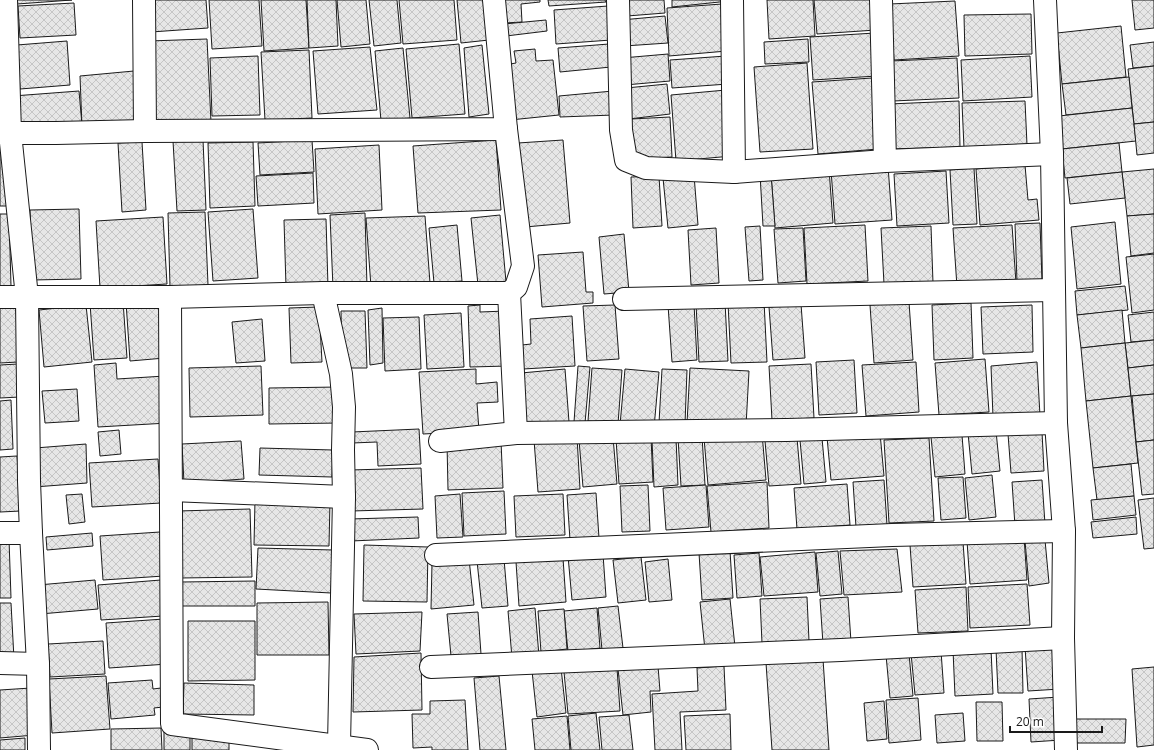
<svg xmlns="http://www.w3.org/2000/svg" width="1154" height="750" viewBox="0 0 1154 750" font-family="'Open Sans',sans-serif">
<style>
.building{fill:url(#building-cross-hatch);stroke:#1a1a1a}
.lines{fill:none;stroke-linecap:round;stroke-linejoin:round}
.minor-casing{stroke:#1a1a1a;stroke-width:24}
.minor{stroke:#fff;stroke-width:22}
</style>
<defs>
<pattern id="building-cross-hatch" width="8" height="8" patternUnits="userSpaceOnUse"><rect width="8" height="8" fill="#e6e6e6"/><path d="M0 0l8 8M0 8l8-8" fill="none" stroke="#c5c5c5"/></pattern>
</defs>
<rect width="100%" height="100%" fill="#fff"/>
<g class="building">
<polygon points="17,0 72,0 17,4"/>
<polygon points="148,0 206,0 208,28 151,32"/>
<polygon points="209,0 259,0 262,46 212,49"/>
<polygon points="261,0 306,0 309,48 264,51"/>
<polygon points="307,0 336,0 338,46 309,48"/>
<polygon points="337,0 366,0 370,44 341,47"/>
<polygon points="369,0 397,0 401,43 374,46"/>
<polygon points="399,0 454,0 457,40 403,44"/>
<polygon points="457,0 485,0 489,40 461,43"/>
<polygon points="503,0 540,0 540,2 521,4 522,22 505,23"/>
<polygon points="548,0 605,0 606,2 549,6"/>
<polygon points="626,0 664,0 665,13 627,16"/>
<polygon points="672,0 729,0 729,1 672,7"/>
<polygon points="767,0 813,0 815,36 769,39"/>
<polygon points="814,0 874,0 876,30 817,34"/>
<polygon points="1132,0 1154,0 1154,28 1135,30"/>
<polygon points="955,1 959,56 894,60 890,4"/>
<polygon points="74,3 76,35 20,38 18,6"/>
<polygon points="722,4 727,51 669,56 667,8"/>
<polygon points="608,6 611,40 556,44 554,10"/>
<polygon points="1031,14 1032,54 965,56 964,15"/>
<polygon points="665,16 668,43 624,46 621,20"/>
<polygon points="546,20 547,31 506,36 504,24"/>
<polygon points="1121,26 1126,77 1062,84 1057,33"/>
<polygon points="875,33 877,76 813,80 810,37"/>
<polygon points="207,39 211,122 152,125 149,41"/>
<polygon points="808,39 809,62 765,64 764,42"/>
<polygon points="67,41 70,85 20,89 17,45"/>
<polygon points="1154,42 1154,66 1133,68 1130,45"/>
<polygon points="459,44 465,114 412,118 406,49"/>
<polygon points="609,44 611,67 560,72 558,48"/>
<polygon points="482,45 489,114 469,117 464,48"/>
<polygon points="370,47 377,110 318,114 313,51"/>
<polygon points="403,48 410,118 381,121 375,51"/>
<polygon points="535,49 536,61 553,60 559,115 510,120 504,65 516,63 514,51"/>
<polygon points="309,50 312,118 265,120 261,52"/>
<polygon points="668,54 670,81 625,85 622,58"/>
<polygon points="258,56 260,115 212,116 210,58"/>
<polygon points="726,56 728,84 672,88 670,60"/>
<polygon points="1030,56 1032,97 963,101 961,60"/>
<polygon points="957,58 959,98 893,101 891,61"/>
<polygon points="807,63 813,149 760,152 754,67"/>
<polygon points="1154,66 1154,122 1134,124 1128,69"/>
<polygon points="134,71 134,123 82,127 80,76"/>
<polygon points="1129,77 1132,108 1066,115 1062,84"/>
<polygon points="872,78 878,149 818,154 812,82"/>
<polygon points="667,84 670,114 629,119 626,88"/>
<polygon points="726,90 732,156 676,161 671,95"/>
<polygon points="79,91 82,125 16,130 13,96"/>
<polygon points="613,91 614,115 560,117 559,96"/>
<polygon points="959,101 960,147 891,149 889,104"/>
<polygon points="1025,101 1027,145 964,148 962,103"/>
<polygon points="1132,108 1136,141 1062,149 1059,116"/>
<polygon points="670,117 672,157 633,159 631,119"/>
<polygon points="1154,122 1154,153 1137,155 1134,124"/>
<polygon points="203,140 206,210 177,211 173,141"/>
<polygon points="312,140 314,172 260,175 258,143"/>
<polygon points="496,140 501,210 418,213 413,146"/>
<polygon points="563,140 570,223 525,227 518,143"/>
<polygon points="142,142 146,210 122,212 118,143"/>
<polygon points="253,142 255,206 210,208 208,143"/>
<polygon points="1119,143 1122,172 1065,178 1062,149"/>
<polygon points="0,144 8,144 10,206 0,206"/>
<polygon points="379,145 382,210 318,214 315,149"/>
<polygon points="1025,165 1028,200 1037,199 1039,220 980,225 976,169"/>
<polygon points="888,166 892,220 835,224 831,170"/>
<polygon points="974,168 977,224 953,225 950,170"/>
<polygon points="829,169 833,223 775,228 771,174"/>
<polygon points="1154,169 1154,214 1127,216 1122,172"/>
<polygon points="946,171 949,223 897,226 894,174"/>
<polygon points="1122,172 1125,198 1070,204 1067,178"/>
<polygon points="313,173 314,203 258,206 256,176"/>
<polygon points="760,174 771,174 775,226 763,226"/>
<polygon points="694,175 698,225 668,228 663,178"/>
<polygon points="659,176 662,226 633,228 631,177"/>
<polygon points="79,209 81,279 32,280 30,210"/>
<polygon points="253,209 258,278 213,281 208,212"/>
<polygon points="205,212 208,285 170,287 168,213"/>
<polygon points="365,213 367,287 333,288 330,215"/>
<polygon points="0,214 9,214 11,286 0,286"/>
<polygon points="1154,214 1154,253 1131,256 1127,216"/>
<polygon points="500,215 506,282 478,285 471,218"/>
<polygon points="425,216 430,283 371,287 366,218"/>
<polygon points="163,217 167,284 100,288 96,221"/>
<polygon points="326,219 328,287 286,287 284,220"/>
<polygon points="1115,222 1121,284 1077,289 1071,227"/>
<polygon points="1040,223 1042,281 1017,282 1015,224"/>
<polygon points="457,225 462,281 434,283 429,228"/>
<polygon points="865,225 868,281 807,284 804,228"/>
<polygon points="1012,225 1016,283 957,287 953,228"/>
<polygon points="760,226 763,280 749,281 745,227"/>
<polygon points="931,226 933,283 884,284 881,228"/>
<polygon points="716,228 719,283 691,285 688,230"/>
<polygon points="803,228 806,281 778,283 774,229"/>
<polygon points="624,234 629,292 604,294 599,237"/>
<polygon points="583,252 586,292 593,292 593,303 542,307 538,255"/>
<polygon points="1154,254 1154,310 1132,313 1126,257"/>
<polygon points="1125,286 1128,310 1077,315 1075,291"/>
<polygon points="161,300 165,358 130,361 126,302"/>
<polygon points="123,301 127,358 94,360 90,303"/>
<polygon points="764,301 767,362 731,363 728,303"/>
<polygon points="725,302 728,361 699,362 696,304"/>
<polygon points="909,302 913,360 874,363 870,305"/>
<polygon points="971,303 973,358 934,360 932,305"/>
<polygon points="694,304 697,360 672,362 668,305"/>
<polygon points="801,304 805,358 773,360 769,307"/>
<polygon points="86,305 92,362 44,367 39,310"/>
<polygon points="480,305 480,312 506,311 508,366 470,367 468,306"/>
<polygon points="615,305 619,359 587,361 583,306"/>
<polygon points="1032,305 1033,352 983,354 981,307"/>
<polygon points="0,307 16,307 18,362 0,363"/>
<polygon points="319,307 322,362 291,363 289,308"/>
<polygon points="382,308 383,363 370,365 368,310"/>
<polygon points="1122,310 1125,343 1081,348 1077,315"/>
<polygon points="341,311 365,311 367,368 342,368"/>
<polygon points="1154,312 1154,340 1131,342 1128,315"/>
<polygon points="461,313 464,367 427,369 424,315"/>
<polygon points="572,316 575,366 523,369 522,345 531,344 530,319"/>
<polygon points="419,317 421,369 385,371 383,318"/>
<polygon points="262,319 265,361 236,363 232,322"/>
<polygon points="1154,340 1154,365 1128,368 1125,343"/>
<polygon points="1125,343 1131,396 1086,401 1081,348"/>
<polygon points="985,359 989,412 939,415 935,363"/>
<polygon points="854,360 857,413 819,415 816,362"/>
<polygon points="916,362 919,412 866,416 862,365"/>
<polygon points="1037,362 1040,416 993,417 991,366"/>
<polygon points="116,363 117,379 165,376 168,423 98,427 94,365"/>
<polygon points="18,364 20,397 0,398 0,365"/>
<polygon points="811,364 814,418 772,420 769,366"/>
<polygon points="1154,365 1154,394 1131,396 1128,368"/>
<polygon points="261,366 263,415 190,417 189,368"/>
<polygon points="578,366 590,367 585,423 574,422"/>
<polygon points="592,368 622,370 618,424 588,421"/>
<polygon points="690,368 749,371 746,426 687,423"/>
<polygon points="476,369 476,384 497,382 498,402 477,403 479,431 423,434 419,372"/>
<polygon points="565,369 569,422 524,425 521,373"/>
<polygon points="625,369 659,372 654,428 620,425"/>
<polygon points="662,369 687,370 685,424 659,423"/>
<polygon points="339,387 339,423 269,424 269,388"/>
<polygon points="77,389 79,421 45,423 42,391"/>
<polygon points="1154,394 1154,440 1136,442 1132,396"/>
<polygon points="1131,396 1138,463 1093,468 1086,401"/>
<polygon points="11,400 13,449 0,450 0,401"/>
<polygon points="419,429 421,464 378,466 377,442 352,443 352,432"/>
<polygon points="119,430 121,454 100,456 98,432"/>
<polygon points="996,431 1000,471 972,474 968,433"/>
<polygon points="1042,432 1044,471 1011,473 1008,434"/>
<polygon points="762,433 766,480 708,485 704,438"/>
<polygon points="880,433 884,476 831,480 827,437"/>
<polygon points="962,435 965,474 935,477 931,437"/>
<polygon points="702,436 705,485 681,486 678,438"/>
<polygon points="577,437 580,489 538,492 534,440"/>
<polygon points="613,437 617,484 583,487 579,440"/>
<polygon points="651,437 653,482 619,484 616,439"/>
<polygon points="676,438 678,485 654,487 652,440"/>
<polygon points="797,438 801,484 769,486 765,441"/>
<polygon points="822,438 826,482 804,484 800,440"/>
<polygon points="929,438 934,521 889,523 884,440"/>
<polygon points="1154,440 1154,494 1142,495 1136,442"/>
<polygon points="241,441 244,479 184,483 182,444"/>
<polygon points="501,441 503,488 448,490 447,443"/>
<polygon points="86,444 87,483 34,487 35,448"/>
<polygon points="260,448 333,450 332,477 259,475"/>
<polygon points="17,456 21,511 0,512 0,457"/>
<polygon points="158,459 161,503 92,507 89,463"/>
<polygon points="1131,464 1134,496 1097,500 1093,468"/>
<polygon points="421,468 423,509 351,511 350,470"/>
<polygon points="992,475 996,517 969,520 965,478"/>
<polygon points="963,477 966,518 941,520 938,478"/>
<polygon points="884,480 887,525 856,527 853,482"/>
<polygon points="1042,480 1045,524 1015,526 1012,482"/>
<polygon points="767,482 769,528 711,532 707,486"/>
<polygon points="847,484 850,525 797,529 794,488"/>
<polygon points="648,485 650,531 622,532 620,486"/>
<polygon points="706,485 709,527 666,530 663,488"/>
<polygon points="504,491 506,534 464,536 462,493"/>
<polygon points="596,493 599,538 570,540 567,495"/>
<polygon points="82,494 85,522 69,524 66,495"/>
<polygon points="460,494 463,537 437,538 435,496"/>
<polygon points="563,494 565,535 516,537 514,496"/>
<polygon points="1134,496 1136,515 1093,520 1091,500"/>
<polygon points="1154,498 1154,548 1144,549 1138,500"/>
<polygon points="255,500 330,502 329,546 254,545"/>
<polygon points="250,509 252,577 180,578 178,511"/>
<polygon points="418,517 419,538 351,541 350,519"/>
<polygon points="1136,517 1137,534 1093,538 1091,522"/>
<polygon points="160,532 164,576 103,580 100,536"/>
<polygon points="92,533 93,546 47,550 46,537"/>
<polygon points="1024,537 1027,580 970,584 967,541"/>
<polygon points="0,539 9,539 11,598 0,598"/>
<polygon points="1045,540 1049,583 1029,586 1025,541"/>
<polygon points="963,542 966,584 913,587 910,545"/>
<polygon points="364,545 428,547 427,602 363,601"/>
<polygon points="258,548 333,550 331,593 256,589"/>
<polygon points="897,549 902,592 844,595 840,551"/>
<polygon points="730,551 733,598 702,600 699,553"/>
<polygon points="838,551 842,594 820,596 816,553"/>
<polygon points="815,552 818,592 764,596 760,557"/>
<polygon points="759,553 762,596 737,598 734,555"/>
<polygon points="603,554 606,597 572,600 568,556"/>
<polygon points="641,557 646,600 618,603 613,560"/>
<polygon points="563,558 566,602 519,606 516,562"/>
<polygon points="469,559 474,605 431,609 432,563"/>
<polygon points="504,559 508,606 482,608 477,561"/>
<polygon points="668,559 672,600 649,602 645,562"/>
<polygon points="95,580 98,609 40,614 38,585"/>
<polygon points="161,580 163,616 101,620 98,585"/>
<polygon points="255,581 255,606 181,606 181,582"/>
<polygon points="1027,584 1030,625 970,628 968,587"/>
<polygon points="966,587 968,631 918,633 915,590"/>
<polygon points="807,597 809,641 762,643 760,599"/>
<polygon points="848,597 851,642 823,644 820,599"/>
<polygon points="730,599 735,647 705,650 700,602"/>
<polygon points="328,602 329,655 257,655 257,603"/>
<polygon points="0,603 11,603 14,659 0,659"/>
<polygon points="618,606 623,648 602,650 598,608"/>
<polygon points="535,608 539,656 512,658 508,611"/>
<polygon points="597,608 600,648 568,652 564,611"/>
<polygon points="564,609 567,649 541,652 538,611"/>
<polygon points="422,612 420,651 356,654 354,614"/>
<polygon points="478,612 481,654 451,656 447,614"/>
<polygon points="164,619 168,664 109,668 106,623"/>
<polygon points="188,621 255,621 255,680 188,681"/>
<polygon points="103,641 105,674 50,677 48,644"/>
<polygon points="1057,644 1060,689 1028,691 1025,647"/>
<polygon points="1022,648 1023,693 998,693 996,649"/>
<polygon points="991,649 993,694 955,696 953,650"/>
<polygon points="941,651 944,693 915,695 911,653"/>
<polygon points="421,653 422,710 353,712 354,657"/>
<polygon points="909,654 913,696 890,698 886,655"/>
<polygon points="823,659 829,750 772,750 766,663"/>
<polygon points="658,666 660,691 650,691 651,712 623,715 618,669"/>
<polygon points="724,666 726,710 680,712 682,750 655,750 652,694 698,691 697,668"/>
<polygon points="1154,667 1154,745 1137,747 1132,669"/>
<polygon points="561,668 566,713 537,717 532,671"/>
<polygon points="617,668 620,711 568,714 564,672"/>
<polygon points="106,676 110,729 52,733 49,679"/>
<polygon points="499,676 506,750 480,750 474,678"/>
<polygon points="152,680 153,689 161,688 163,707 154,708 155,715 111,719 108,683"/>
<polygon points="184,683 254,685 254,715 183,714"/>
<polygon points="31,688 35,735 0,738 0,690"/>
<polygon points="1059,697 1061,740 1031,742 1029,699"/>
<polygon points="918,698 921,740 889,743 886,700"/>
<polygon points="465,700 468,750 432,750 432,747 413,748 412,714 430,714 430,701"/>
<polygon points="884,701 887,739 867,741 864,703"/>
<polygon points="976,702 1002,702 1003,741 977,741"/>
<polygon points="596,713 600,750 571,750 568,716"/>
<polygon points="963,713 965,741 937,743 935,715"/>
<polygon points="730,714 731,750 686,750 684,716"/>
<polygon points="629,715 633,750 602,750 599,717"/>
<polygon points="567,716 570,750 535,750 532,719"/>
<polygon points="1071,719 1126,719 1125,743 1071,743"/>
<polygon points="161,728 162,750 111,750 111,729"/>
<rect x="164" y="732" width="26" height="18"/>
<polygon points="192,737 229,738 229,750 192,750"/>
<polygon points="25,738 25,750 0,750 0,740"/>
</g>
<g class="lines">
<defs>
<g id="minor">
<polyline points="6,0 10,133 27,297 29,481 31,533 38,664 39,750"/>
<polyline points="144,0 145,131"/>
<polyline points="618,0 621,130 626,160 646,168 734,172 885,161 1052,154"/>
<polyline points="732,0 734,172"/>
<polyline points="881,0 885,161"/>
<polyline points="1045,0 1052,154 1056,423 1064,531 1063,638 1066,750"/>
<polyline points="0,133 56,133 145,131 506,129 494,0"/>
<polyline points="323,293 341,374 344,407 343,450 344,497 339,745"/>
<polyline points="509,293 516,433"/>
<polyline points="0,297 170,297 323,293 509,293 516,287 523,266 506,129"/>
<polyline points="170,297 172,724 367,750"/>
<polyline points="624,299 1054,290"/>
<polyline points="440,441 516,433 787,430 1056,423"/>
<polyline points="171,490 344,497"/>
<polyline points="0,533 31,533"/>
<polyline points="436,555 892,535 1064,531"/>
<polyline points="0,663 38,664"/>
<polyline points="431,667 841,650 1063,638"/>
</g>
</defs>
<use href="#minor" class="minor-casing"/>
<use href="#minor" class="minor"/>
</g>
<path d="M1010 726v6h92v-6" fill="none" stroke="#1a1a1a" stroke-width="2"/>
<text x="1016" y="726" font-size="12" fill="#1a1a1a" stroke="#ffffff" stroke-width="3" paint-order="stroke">20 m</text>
</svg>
